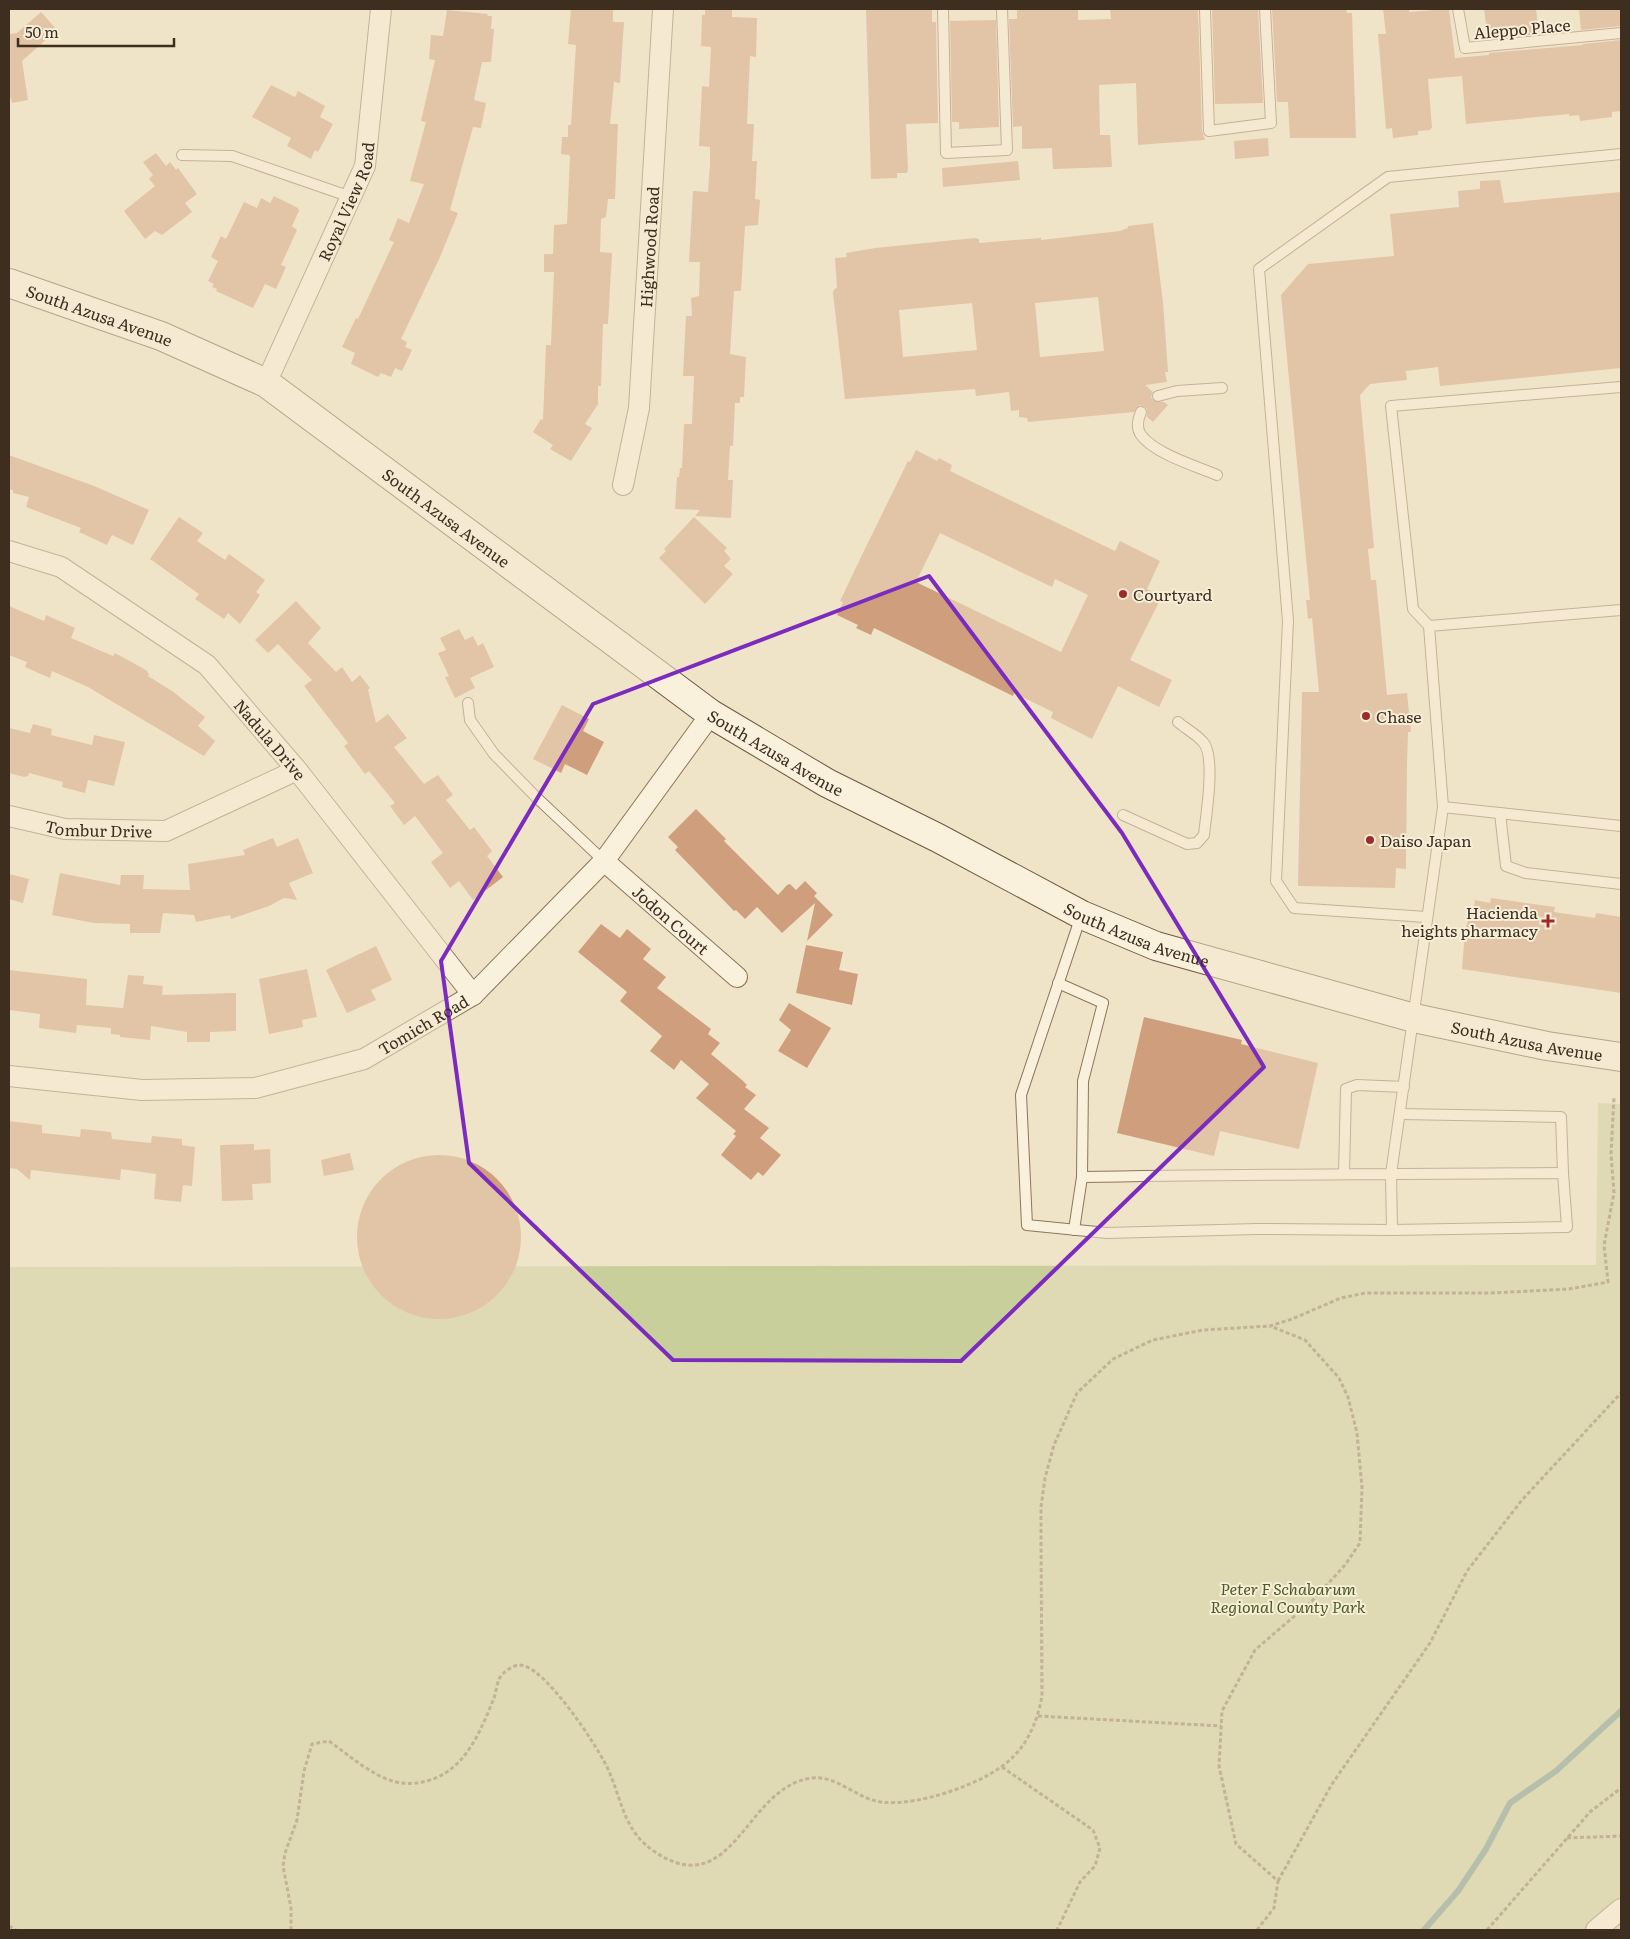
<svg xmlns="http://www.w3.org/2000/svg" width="1630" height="1939" viewBox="0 0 1630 1939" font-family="Literata,serif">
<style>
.green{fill:#c9cf9b}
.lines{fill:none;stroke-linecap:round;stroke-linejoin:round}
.stream{stroke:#6f938a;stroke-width:6}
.building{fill:#cf9f7d;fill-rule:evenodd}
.lane-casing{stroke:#8d765c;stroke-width:12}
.street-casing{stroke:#8d765c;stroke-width:22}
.secondary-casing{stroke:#6f573f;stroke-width:30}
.path{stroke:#8d765c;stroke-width:3;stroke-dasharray:4 2.5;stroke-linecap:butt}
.lane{stroke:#faf1dc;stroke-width:10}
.street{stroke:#faf1dc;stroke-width:20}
.secondary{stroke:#faf1dc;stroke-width:28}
.marked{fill:none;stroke:#7b2cbf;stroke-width:4;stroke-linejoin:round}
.poi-dot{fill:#9e2a2b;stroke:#f7eed8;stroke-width:2}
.labels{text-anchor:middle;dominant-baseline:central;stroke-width:4;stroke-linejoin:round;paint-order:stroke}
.street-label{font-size:16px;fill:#3d2e20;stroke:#f7eed8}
.poi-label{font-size:16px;fill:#3d2e20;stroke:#f7eed8;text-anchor:start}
.park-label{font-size:16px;font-style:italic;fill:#4d5a26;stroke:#f7eed8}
</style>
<rect width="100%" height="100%" fill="#f0e4c8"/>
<polygon class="green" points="1598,1103 1621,1104 1621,1930 9,1930 9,1267 1596,1265"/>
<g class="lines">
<polyline class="stream" points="1424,1930 1458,1891 1486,1849 1510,1803 1556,1771 1621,1711"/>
</g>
<g class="building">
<polygon points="571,9 613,9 613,22 624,22 620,83 614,82 610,124 618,124 615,199 608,199 606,217 601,219 600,252 612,253 608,324 603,324 601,386 598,386 598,404 585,424 592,428 571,461 550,449 553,445 533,432 541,419 543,420 546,345 551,345 554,272 544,272 544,254 553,254 554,225 567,224 570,157 569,155 561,154 562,137 568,137 568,125 571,125 576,45 568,44"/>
<polygon points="705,9 732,9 732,17 757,18 756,57 750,56 747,124 754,124 752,161 757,161 755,199 760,200 758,225 745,226 741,291 734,291 730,354 746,357 744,397 740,397 740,403 735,403 733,446 730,446 728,480 733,480 731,518 695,516 700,510 675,509 677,477 679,477 680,468 682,468 684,424 692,424 694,376 683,376 686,316 692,316 691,298 699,296 700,262 689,262 693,191 708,192 710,164 710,147 699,146 702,86 709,87 711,47 701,46 702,15 705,15"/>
<polygon points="866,9 932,9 932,22 936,22 938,123 906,124 908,169 907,173 897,173 897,178 871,179"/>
<polygon points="1017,9 1078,9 1078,20 1111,19 1110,9 1198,9 1202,131 1205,140 1138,145 1136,83 1099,85 1100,135 1110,135 1112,167 1053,169 1052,148 1022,149 1022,126 1013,127 1009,19 1017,19"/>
<polygon points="1212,9 1258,9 1263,103 1215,104"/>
<polygon points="1272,9 1346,9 1347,13 1352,13 1356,138 1290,138 1288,102 1277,102"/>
<polygon points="1383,9 1409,9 1409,12 1449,9 1455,58 1489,55 1489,53 1583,45 1583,44 1621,40 1621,111 1612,112 1612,117 1580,121 1579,115 1569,116 1569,114 1466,124 1462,76 1428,79 1432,127 1430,130 1418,131 1418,135 1393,138 1392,128 1386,129 1378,34 1386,34"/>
<polygon points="1484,9 1536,9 1539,34 1488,39"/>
<polygon points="1579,9 1621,9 1621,26 1581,30"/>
<polygon points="447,10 488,14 487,16 492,16 491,29 494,29 491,62 482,62 474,100 486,103 481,128 473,127 450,210 458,213 440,257 401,339 407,342 405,347 412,350 402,371 395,368 391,377 381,373 378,377 351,364 355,353 342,347 356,318 358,319 394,242 389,240 398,218 409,223 424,184 410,181 426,122 421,121 435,60 429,59 431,35 443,36"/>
<polygon points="41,12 57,30 22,61 28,100 12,103 11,98 9,99 9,34 17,33"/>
<polygon points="996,20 999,127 959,129 959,122 952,122 950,21"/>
<polygon points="271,85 295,97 298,91 325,106 320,117 333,124 318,152 315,150 311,159 287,146 291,138 252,117"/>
<polygon points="1268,138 1269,156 1235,159 1234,141"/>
<polygon points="156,153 166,166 170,162 176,170 178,168 197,194 185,203 192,212 162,235 155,231 145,239 124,211 155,186 149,179 153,175 143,162"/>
<polygon points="1018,161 1020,180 943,187 942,168"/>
<polygon points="1500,180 1504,203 1621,192 1621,368 1440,386 1438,367 1406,371 1407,380 1370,384 1360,395 1374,548 1368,549 1371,580 1376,580 1387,695 1407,693 1411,732 1408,732 1407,763 1406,869 1396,868 1395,888 1298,886 1302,692 1319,692 1312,618 1308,619 1306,600 1310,600 1281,295 1308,264 1394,256 1390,214 1459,207 1458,191 1480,189 1480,181"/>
<polygon points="274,196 298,208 299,211 292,226 297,230 281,265 286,267 276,289 265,284 253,308 216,291 217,289 212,287 214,284 208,281 218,261 211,257 221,236 226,239 244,202 257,208 261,198 270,203"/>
<path d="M 1153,223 L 1163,302 L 1168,372 L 1165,372 L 1167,382 L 1145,385 L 1153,392 L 1151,397 L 1154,401 L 1164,402 L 1168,405 L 1153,422 L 1147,417 L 1147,408 L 1140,405 L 1134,412 L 1028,422 L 1027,418 L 1019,417 L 1019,410 L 1011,411 L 1009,392 L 976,396 L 975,389 L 845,399 L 833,293 L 834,289 L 837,288 L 835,258 L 847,257 L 846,253 L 875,248 L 975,238 L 979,239 L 979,243 L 1041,238 L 1041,240 L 1120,231 L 1128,228 L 1128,226 ZM 1098,297 L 1104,351 L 1040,357 L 1035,303 ZM 972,303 L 977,350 L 903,357 L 899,310 Z"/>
<path d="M 916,450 L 937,461 L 939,458 L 952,465 L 950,471 L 1115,551 L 1120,541 L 1160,561 L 1147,589 L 1162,596 L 1130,660 L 1172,680 L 1159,707 L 1118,686 L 1092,739 L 1051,718 L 1053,712 L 1014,693 L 1013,696 L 874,628 L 871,635 L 856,628 L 858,625 L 837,615 L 843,602 L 840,601 L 862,555 L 908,461 L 910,462 ZM 940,533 L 1052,587 L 1055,579 L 1088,595 L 1061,652 L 916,582 Z"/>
<polygon points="9,455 94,486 149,510 133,545 112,535 107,545 79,532 81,528 26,507 29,497 13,493 13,490 9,489"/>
<polygon points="179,517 203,533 197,541 225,560 229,554 265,580 256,592 260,595 240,624 228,613 224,619 195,599 199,594 150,559"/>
<polygon points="694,517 727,548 724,551 731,559 724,566 733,574 705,604 659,558 666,551 664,549"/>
<polygon points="296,601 321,628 308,643 336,672 342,667 352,682 360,675 370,688 368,690 376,723 388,714 407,738 394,747 424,784 438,775 453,795 446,800 470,830 474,827 492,851 487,856 503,877 473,900 459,881 450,888 431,862 443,853 415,816 404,825 390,806 395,803 369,771 365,774 344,746 348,743 304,686 312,680 278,644 268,653 255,640"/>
<polygon points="9,606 44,621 46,615 75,628 71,638 113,656 115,653 146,670 149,674 148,676 172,691 205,717 198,726 215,741 204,756 88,687 52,671 50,678 25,667 27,662 9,655"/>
<polygon points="459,629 465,640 473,636 478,646 483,643 494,667 470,678 475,688 455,698 445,677 449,676 438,653 446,650 440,638"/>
<polygon points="562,705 589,719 583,731 604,742 587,775 565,764 561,773 533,759"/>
<polygon points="33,724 52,729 51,735 92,745 94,735 125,742 114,786 88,780 85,793 62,787 63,782 29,773 28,776 24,777 9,773 9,728 30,733"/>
<polygon points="696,809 726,839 724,841 778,895 787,885 790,884 796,890 805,881 817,893 814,896 833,915 807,941 815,903 782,933 757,907 745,919 736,910 734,911 675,850 678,847 668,837"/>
<polygon points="273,838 277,847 298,838 313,873 289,883 297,900 284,898 269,906 231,919 230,915 196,922 194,915 163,913 160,933 130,933 130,924 94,923 52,915 60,873 120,885 121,875 144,875 143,889 190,890 188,864 245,855 243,850"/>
<polygon points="9,874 29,879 23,903 9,899"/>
<polygon points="1491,898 1555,907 1554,912 1595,918 1596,913 1621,917 1621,993 1462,969 1465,931 1469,916 1472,916 1475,900 1490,903"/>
<polygon points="601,924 620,938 627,929 651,949 643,959 666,977 657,988 711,1029 708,1034 720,1043 711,1054 742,1080 747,1085 745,1087 756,1095 744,1109 769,1128 760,1138 781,1155 763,1176 758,1172 751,1180 721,1155 736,1136 733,1134 736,1131 696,1098 709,1084 681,1060 674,1070 650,1051 662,1036 620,1001 627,992 578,952"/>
<polygon points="806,945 843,952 839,970 858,974 852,1005 796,993"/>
<polygon points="376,946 392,980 371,990 376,1000 347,1013 326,970"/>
<polygon points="307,969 317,1017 302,1020 303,1027 269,1034 259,979"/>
<polygon points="9,970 87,979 86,1005 123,1008 128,975 144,976 143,984 163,986 162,995 236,993 236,1031 210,1032 210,1042 187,1042 187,1032 151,1026 150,1040 120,1037 120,1035 111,1034 111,1028 77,1025 76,1033 39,1028 40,1014 9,1010"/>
<polygon points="789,1003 831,1028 807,1068 778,1051 791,1030 779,1020"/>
<polygon points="1144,1017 1242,1040 1241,1044 1318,1063 1299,1149 1220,1131 1214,1156 1117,1133"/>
<polygon points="9,1121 42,1125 42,1133 80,1137 81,1129 111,1132 112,1139 151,1143 152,1136 182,1139 182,1145 195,1147 192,1186 183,1185 181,1202 154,1199 156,1174 121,1169 120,1180 31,1170 30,1180 17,1169 9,1168"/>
<polygon points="254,1144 254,1150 270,1149 271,1183 252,1184 253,1200 222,1201 220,1145"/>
<polygon points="350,1153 354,1170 324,1176 321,1160"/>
<circle cx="439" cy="1237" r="82"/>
</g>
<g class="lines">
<defs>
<g id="lane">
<polyline points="943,9 946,153 1007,150 1002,9"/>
<polyline points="1205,9 1209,131 1271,123 1265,9"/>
<polyline points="1458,9 1465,48 1621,33"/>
<polyline points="182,155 232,156 351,197"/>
<polyline points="1158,396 1177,391 1222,388"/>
<path d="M 1141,412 C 1138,419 1136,428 1141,435 C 1155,454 1196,466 1217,475"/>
<polyline points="1429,626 1413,609 1391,406 1621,387"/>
<polyline points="468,703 470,720 494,754 536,797 604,861"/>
<polyline points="1443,807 1429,626 1621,610"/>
<polyline points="1500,813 1506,866 1526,873 1621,884"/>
<path d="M 1123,815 L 1187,844 L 1197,843 L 1204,835 C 1206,815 1216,756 1203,742 C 1196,734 1186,729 1178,722"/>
<polyline points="1081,916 1021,1095 1027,1225 1107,1233 1257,1229 1392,1230"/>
<polyline points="1426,917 1294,908 1276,881 1288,621 1259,269 1388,177 1621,154"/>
<polyline points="1058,983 1103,1003 1083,1081 1082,1177"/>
<polyline points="1400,1114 1561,1117 1563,1173"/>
<polyline points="1344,1174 1346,1089 1357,1085 1404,1087"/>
<path d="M 1074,1230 L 1082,1177 C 1243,1174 1403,1174 1563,1173 L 1567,1227 L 1392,1230 L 1391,1174 L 1443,807 L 1621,826"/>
</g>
<g id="street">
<path id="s1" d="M 266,383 L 365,166 L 381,9"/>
<path id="s2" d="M 623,485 L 639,408 L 663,9"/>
<path id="s3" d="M 9,551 L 61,567 L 207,665 L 297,770 L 473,995"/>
<path id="s4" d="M 9,816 L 65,829 L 166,831 L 297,770"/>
<path id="s5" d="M 604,861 L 737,977"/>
<path id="s6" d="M 9,1076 L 142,1090 L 255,1088 L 364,1059 L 473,995 L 604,861 L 711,714"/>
<polyline points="1596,1930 1621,1909"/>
</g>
<g id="secondary">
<path id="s7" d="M 9,283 L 161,336 L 266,383 L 711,714 L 827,783 L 938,838 L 1082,915 L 1156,946 L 1414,1018 L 1547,1046 L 1621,1057"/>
</g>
</defs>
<use href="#lane" class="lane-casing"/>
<use href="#street" class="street-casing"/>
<use href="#secondary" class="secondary-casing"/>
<g class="path">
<polyline points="1038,1716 1221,1726"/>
<polyline points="1002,1767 1093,1830 1100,1848 1095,1866 1080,1882 1057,1930"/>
<polyline points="1567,1838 1621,1836"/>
<polyline points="1278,1881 1332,1784 1430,1643 1467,1571 1522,1500 1621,1393"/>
<polyline points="9,1926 16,1930"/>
<path d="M 291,1930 L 291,1908 L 283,1866 L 285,1853 L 297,1820 L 304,1771 L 312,1744 L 329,1741 C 347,1754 363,1768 382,1777 C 399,1785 413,1785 430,1780 C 466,1769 481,1730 494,1698 C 496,1692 497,1684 499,1679 C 503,1672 511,1666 519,1665 C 544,1664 597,1746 607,1767 C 622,1798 622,1830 655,1852 C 734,1904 745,1786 812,1778 C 837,1775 857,1799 881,1802 C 917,1807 988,1783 1013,1757 C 1030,1740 1038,1718 1042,1696 L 1041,1540 L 1041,1507 L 1045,1478 L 1054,1445 L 1077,1393 L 1113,1359 L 1153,1340 L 1203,1330 L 1270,1326 L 1292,1319 L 1341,1298 L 1365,1293 L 1491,1293 L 1569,1289 L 1608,1282 L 1604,1245 L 1614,1193 L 1611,1154 L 1614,1098"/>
<polyline points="1257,1930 1274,1908 1278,1881 1236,1844 1219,1766 1222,1711 1255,1650 1312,1601 1345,1565 1360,1543 1362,1488 1357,1433 1348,1397 1339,1378 1305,1340 1270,1326"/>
<polyline points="1487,1930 1590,1812 1621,1788"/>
</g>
<use href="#lane" class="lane"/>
<use href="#street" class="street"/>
<use href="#secondary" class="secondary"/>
</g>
<path d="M0 0H1630V1939H0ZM 929,576 L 1122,833 L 1264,1067 L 961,1361 L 673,1360 L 469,1163 L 441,961 L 593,704 Z" fill="#f0e4c8" fill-opacity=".55" fill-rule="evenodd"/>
<path class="marked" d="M 929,576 L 1122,833 L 1264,1067 L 961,1361 L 673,1360 L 469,1163 L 441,961 L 593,704 Z"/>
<g class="poi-dot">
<circle cx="1123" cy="594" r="5"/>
<circle cx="1366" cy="716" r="5"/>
<circle cx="1370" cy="840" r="5"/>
<path d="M1545.5 913.5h5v5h5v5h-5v5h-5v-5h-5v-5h5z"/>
</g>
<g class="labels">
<g class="street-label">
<text transform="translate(1522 28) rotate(-5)">Aleppo Place</text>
<text stroke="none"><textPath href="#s1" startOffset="199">Royal View Road</textPath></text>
<text stroke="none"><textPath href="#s2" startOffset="240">Highwood Road</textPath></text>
<text stroke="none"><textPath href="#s7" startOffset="96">South Azusa Avenue</textPath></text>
<text stroke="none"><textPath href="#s7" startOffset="501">South Azusa Avenue</textPath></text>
<text stroke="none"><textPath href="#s3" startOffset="328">Nadula Drive</textPath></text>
<text stroke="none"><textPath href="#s7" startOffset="906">South Azusa Avenue</textPath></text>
<text stroke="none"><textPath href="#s4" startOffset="91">Tombur Drive</textPath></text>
<text stroke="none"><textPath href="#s5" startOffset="89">Jodon Court</textPath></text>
<text stroke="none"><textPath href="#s7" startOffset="1311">South Azusa Avenue</textPath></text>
<text stroke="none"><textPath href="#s6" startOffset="428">Tomich Road</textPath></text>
<text stroke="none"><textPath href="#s7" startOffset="1716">South Azusa Avenue</textPath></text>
</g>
<g class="poi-label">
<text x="1133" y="594">Courtyard</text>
<text x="1376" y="716">Chase</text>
<text x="1380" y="840">Daiso Japan</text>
<text x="1538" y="912" text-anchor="end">Hacienda<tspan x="1538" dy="18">heights pharmacy</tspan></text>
</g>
<g class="park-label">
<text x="1288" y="1588">Peter F Schabarum<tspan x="1288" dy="18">Regional County Park</tspan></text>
</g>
</g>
<rect width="1630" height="1939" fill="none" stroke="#3d2e20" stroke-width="20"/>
<path d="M18 38v8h156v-8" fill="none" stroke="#3d2e20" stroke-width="2.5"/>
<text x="25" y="38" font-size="15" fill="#3d2e20" stroke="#f7eed8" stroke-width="4" paint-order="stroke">50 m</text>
</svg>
